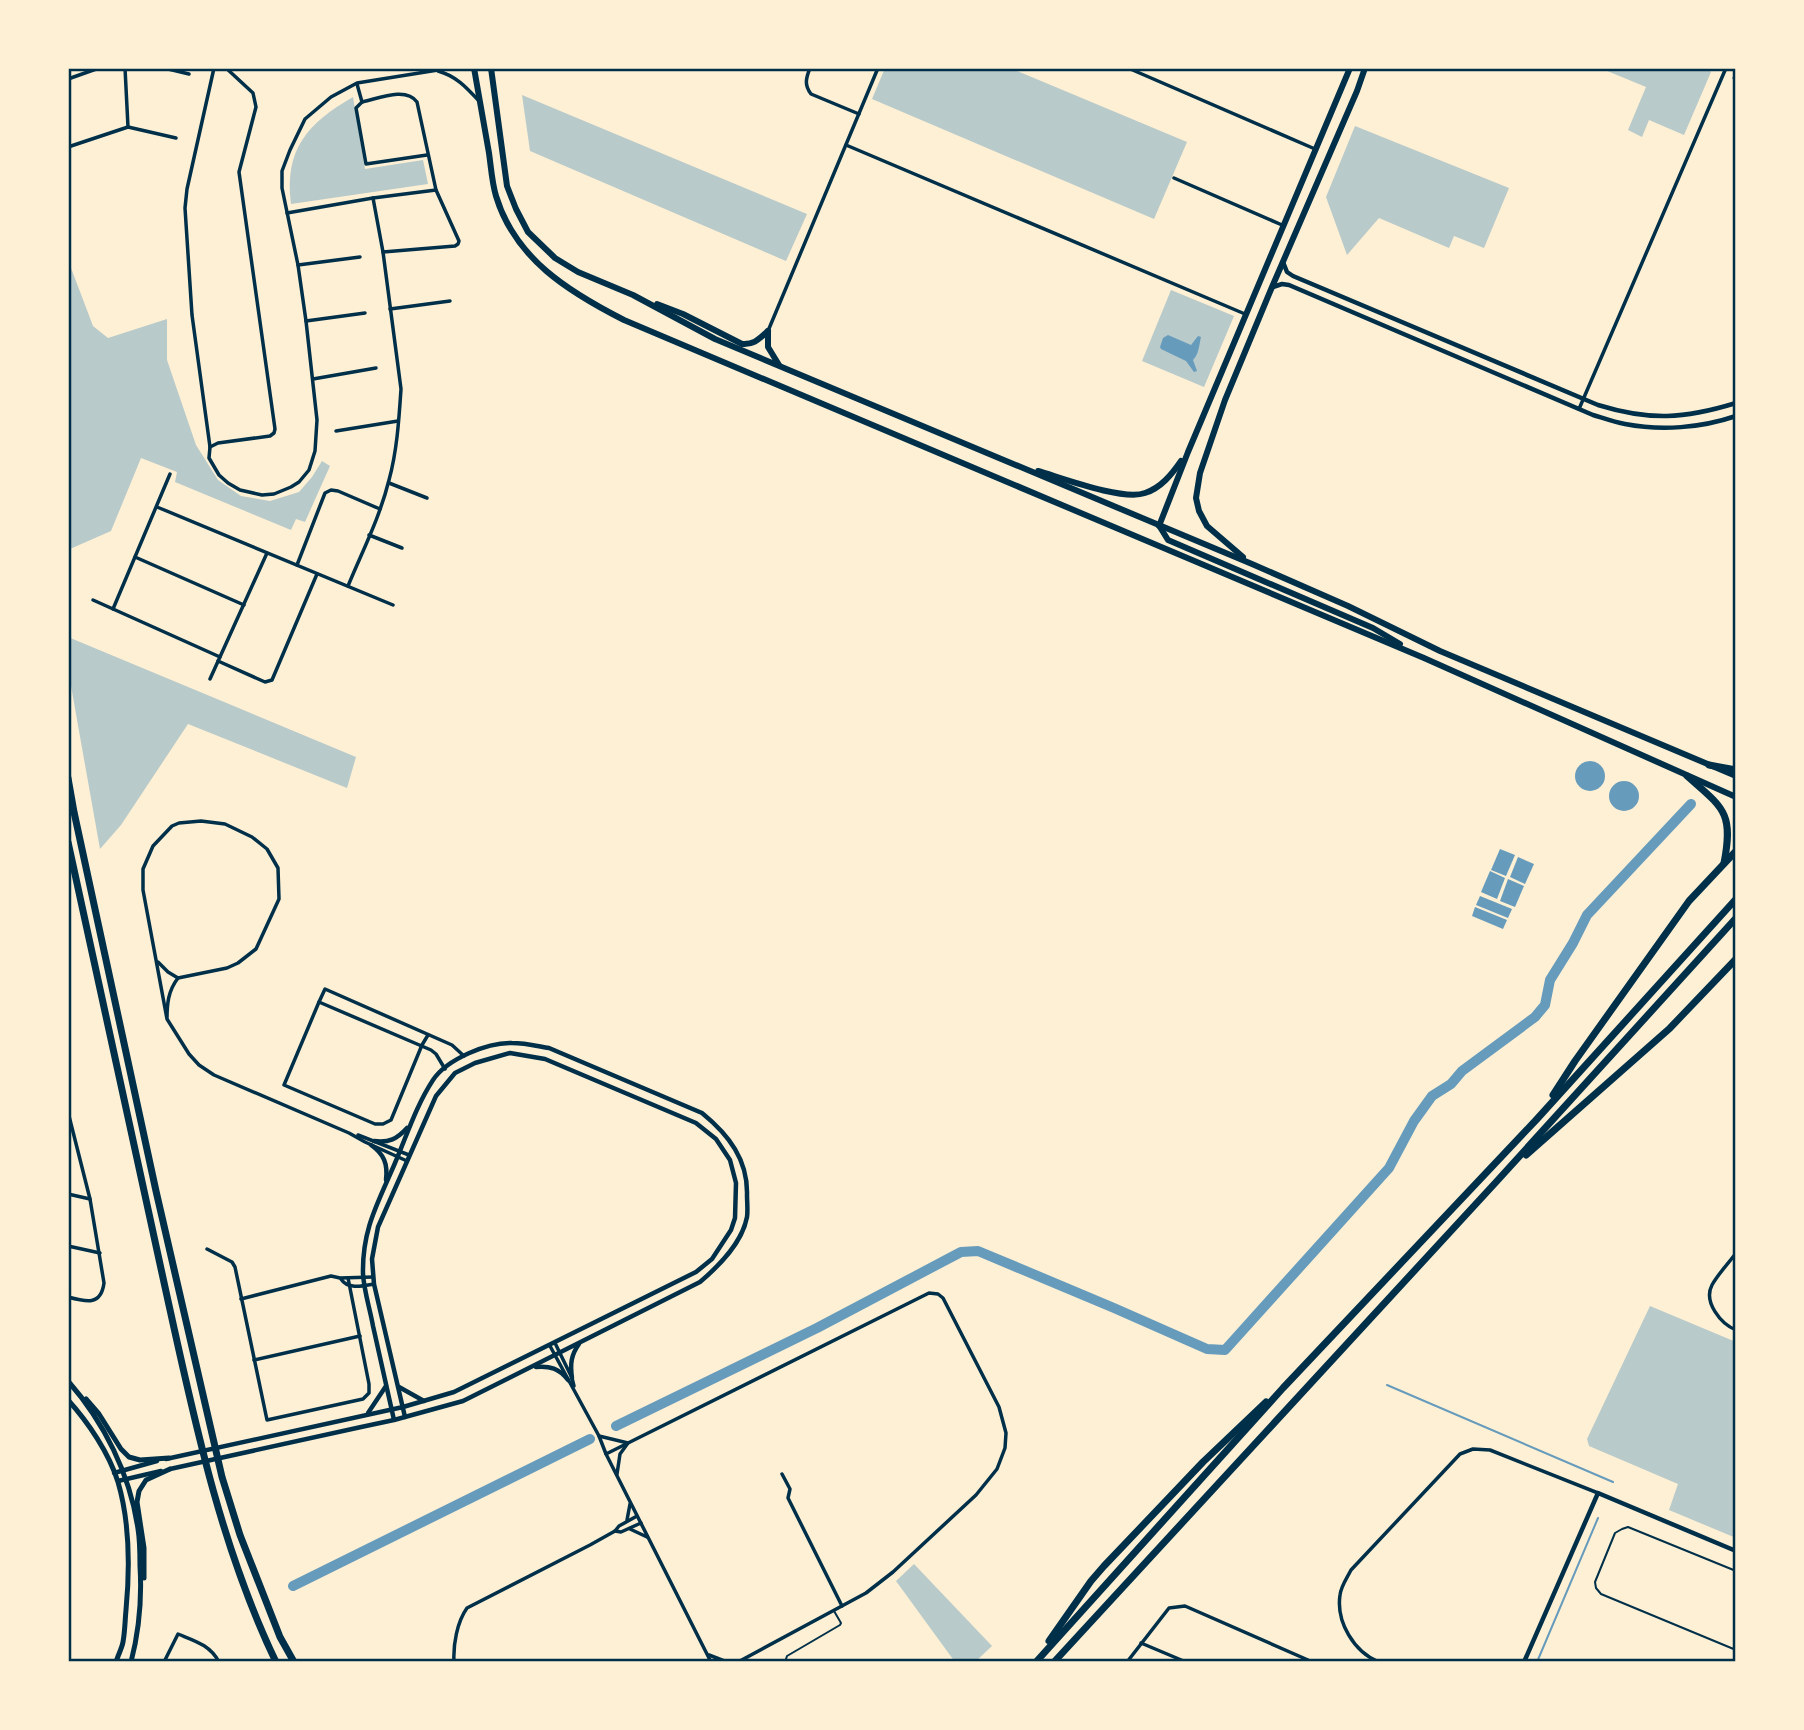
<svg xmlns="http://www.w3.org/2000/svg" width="1804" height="1730" viewBox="0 0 1804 1730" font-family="Cabin,sans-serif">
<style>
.green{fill:#b9caca}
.water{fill:#669bbc}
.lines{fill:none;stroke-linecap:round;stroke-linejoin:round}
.stream{stroke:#669bbc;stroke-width:2}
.river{stroke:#669bbc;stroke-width:10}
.service{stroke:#003049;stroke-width:2}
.minor{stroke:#003049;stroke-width:3.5}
.tertiary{stroke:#003049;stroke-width:4.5}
.secondary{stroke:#003049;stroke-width:5}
.primary{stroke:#003049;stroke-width:6}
.motorway{stroke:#003049;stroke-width:7}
.neatline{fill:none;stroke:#003049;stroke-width:2.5}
</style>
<rect width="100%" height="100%" fill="#fdf0d5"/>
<g class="green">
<polygon points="885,68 1010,68 1187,142 1154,219 872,99"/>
<polygon points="1600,68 1707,68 1711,72 1684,135 1649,120 1642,137 1628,130 1646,87"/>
<polygon points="522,95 807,214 786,261 530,151"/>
<path d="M 353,97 L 365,169 L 423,160 L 428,184 L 291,204 C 284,149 308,123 353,97 Z"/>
<polygon points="1355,126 1509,188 1484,248 1454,236 1449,248 1379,218 1347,255 1326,197"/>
<polygon points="68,260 93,326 108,338 167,319 167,360 196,445 218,480 241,496 270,501 299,492 312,477 322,461 330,466 305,522 296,519 291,530 175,482 177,472 141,458 111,531 70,549 68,540"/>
<polygon points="1171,290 1234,316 1204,387 1142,361"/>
<polygon points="68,637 356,757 347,788 188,724 121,825 100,849 68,669"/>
<polygon points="1650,1306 1736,1342 1736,1538 1669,1510 1678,1484 1589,1446 1587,1439"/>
<polygon points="914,1564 992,1646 975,1662 955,1662 896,1581"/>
</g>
<g class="water">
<path d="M 1168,335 L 1191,345 L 1198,336 L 1201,337 C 1199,345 1199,354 1193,360 L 1197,371 L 1194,372 L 1186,361 L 1161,349 L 1160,347 L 1163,338 Z"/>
<circle cx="1590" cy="776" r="15"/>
<circle cx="1624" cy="796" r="15"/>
<polygon points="1500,849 1515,855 1506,876 1491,870"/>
<polygon points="1518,857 1534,864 1525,884 1510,877"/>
<polygon points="1490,871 1505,878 1497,899 1481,892"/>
<polygon points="1508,879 1524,886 1515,907 1500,901"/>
<polygon points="1480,896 1512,909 1508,918 1476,905"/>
<polygon points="1475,907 1507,920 1503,929 1472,916"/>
</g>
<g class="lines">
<g class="stream">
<polyline points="1733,78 1736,81"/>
<polyline points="1387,1385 1613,1482"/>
<polyline points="1537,1662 1598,1518"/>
</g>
<g class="river">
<polyline points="616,1426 817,1328 961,1252 978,1251 1114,1308 1207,1349 1225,1350 1389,1168 1414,1121 1432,1096 1451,1084 1462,1071 1535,1017 1545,1005 1550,980 1573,943 1587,915 1691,804"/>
<polyline points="293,1586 590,1439"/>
</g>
<g class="service">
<polyline points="1736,1571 1628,1527 1622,1529 1615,1533 1595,1582 1596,1588 1601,1594 1736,1650"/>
<polyline points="785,1662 787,1656 840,1625 841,1623 834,1611"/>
</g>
<g class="minor">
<polyline points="125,68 128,127"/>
<polyline points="164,68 189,74"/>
<polyline points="214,68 187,189 185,208 192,315 210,447 209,458 219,475 228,483 240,490 262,495 274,494 291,487 299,482 309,470 315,451 317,420 306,321 298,265 282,188 282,171 290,150 305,119 331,97 357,83 438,70 442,68"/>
<path d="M 810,68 C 806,78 804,85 811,94 L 859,114"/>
<polyline points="1128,68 1315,149"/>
<path d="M 438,71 C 456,76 466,87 479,101"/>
<polyline points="68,79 99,68"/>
<polyline points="357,84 362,102"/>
<path d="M 362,102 C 377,99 406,86 417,102 L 436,190 L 459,241 L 458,244 L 455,246 L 383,252"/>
<polyline points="362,102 356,108 366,164 427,155"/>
<polyline points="846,145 1245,314"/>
<polyline points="68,147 128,127 176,138"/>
<polyline points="1174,178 1282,225"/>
<polyline points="287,213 373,198 436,190"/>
<polyline points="298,265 360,257"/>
<polyline points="390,309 450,301"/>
<polyline points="306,321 365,313"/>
<polyline points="768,331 878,68"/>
<polyline points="313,379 376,368"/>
<polyline points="1579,409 1726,68"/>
<polyline points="336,431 398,421"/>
<polyline points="210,447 218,443 270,436 274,433 275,429 239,172 256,107 253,93 226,68"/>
<polyline points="389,483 427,498"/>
<polyline points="157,507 393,605"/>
<polyline points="369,535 402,548"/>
<polyline points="135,557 244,605"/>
<polyline points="297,565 325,493 331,490 338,491 380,509"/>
<path d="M 348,586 C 362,552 380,517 389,480 C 397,451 399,419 401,389 L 383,252 L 373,198"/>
<polyline points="93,600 220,657"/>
<polyline points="113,609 170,474"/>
<polyline points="218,661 265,682 272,680 317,574"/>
<polyline points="210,679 267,553"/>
<polyline points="158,962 168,972 178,978"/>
<polyline points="319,1002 284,1085 375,1124 383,1124 391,1120 422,1045 428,1035"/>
<path d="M 167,1019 C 167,1004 168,991 178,978 L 227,968 L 238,963 L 256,949 L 279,899 L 278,868 L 267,849 L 252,837 L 225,824 L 201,821 L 179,823 L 172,826 L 153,846 L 143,869 L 143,890 L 167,1019 L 189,1054 L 199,1065 L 214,1075 L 349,1133 L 365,1142 L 407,1161"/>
<polyline points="445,1069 436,1054 431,1050 319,1002 325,989 452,1045 464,1056"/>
<path d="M 68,1112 L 90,1199 L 104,1283 C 101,1306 86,1302 68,1297"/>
<polyline points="358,1135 409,1155"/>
<polyline points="68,1194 90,1199"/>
<polyline points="68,1246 100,1253"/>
<polyline points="207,1249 232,1262 235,1267 267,1420 363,1399 369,1393 369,1384 348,1278"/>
<path d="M 1736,1253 C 1728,1264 1718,1274 1712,1285 C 1703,1302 1721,1324 1736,1330"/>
<path d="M 341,1279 C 348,1290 363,1286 374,1284"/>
<polyline points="241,1299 331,1276 340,1278 373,1277"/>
<polyline points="555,1343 572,1378 574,1386"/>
<polyline points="550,1346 599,1436 606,1454 711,1662"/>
<polyline points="254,1360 360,1336"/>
<polyline points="599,1436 628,1443 620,1454 617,1474"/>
<polyline points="606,1454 929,1293 938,1294 943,1298 999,1407 1006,1433 1005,1448 997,1469 976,1495 893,1572 866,1593 738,1662"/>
<polyline points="782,1474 790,1489 788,1498 842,1606"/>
<polyline points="627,1520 630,1504"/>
<polyline points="630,1529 647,1537"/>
<polyline points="615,1531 621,1532 641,1523"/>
<polyline points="1141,1643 1186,1662"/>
<polyline points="709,1655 727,1662"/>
<path d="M 164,1662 L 178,1634 C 195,1641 210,1645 219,1662"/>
<path d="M 454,1662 C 453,1645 457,1622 467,1608 L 590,1545 L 615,1531 L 619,1526 L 637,1516"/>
<polyline points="1127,1662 1169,1608 1185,1606 1308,1660 1309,1662"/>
<path d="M 1379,1662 C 1354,1652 1336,1622 1340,1595 C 1341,1586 1347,1578 1351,1570 L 1460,1454 L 1473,1449 L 1490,1450 L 1598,1493"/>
</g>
<g class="tertiary">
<path d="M 1283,262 L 1287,272 L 1293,276 L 1598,405 C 1650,421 1684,419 1736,403"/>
<path d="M 1273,287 L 1282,284 L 1289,285 L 1593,415 C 1603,418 1614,422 1625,424 C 1661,431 1701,428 1736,416"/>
<path d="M 374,1141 C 389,1143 397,1139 407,1128"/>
<path d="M 371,1145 C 384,1154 388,1164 386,1180"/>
<path d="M 536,1367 C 550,1366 559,1368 568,1380"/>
<path d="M 572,1378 C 570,1364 571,1355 579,1344"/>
<polyline points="399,1387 424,1401"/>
<polyline points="368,1413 386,1386"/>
<polyline points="166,1459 403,1407 454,1392 696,1272 712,1259 731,1230 735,1218 736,1183 730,1160 716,1139 696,1123 545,1059 510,1053 475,1063 455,1073 436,1096 378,1227 372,1259 374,1284 405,1417"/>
<path d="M 170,1469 C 244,1453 319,1436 394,1420 L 463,1401 L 700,1282 C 720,1265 742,1243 747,1217 C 748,1210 747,1202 747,1195 C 748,1160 729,1135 702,1113 L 549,1048 C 537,1046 525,1043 512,1043 C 488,1042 447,1059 433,1080 C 416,1106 407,1135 395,1163 C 378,1203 362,1229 363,1274 C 364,1291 370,1309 373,1326 C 380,1357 387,1389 394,1420"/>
<polyline points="114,1473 157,1461"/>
<polyline points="118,1481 161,1471"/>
<polyline points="1524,1662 1598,1493 1736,1551"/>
</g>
<g class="secondary">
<path d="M 68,1381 C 104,1422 130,1474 138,1529 C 140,1541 140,1554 140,1566 C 142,1598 139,1631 131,1662"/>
<polyline points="86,1399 99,1414 121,1449 129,1457 140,1460 169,1458"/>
<path d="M 68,1400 C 88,1422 109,1453 118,1482 C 130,1523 130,1568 126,1610 C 125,1620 125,1631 123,1642 C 122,1648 118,1655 116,1662"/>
<polyline points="144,1578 144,1548 137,1502 139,1491 146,1480 170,1469"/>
</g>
<g class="primary">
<path d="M 474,68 C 479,97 484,125 489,153 C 491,167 492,183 496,196 C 515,259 569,292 624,320 L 1424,658 L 1736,797"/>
<polyline points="491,68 507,186 516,209 528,232 555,258 578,272 633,295 715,339 1252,564 1348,606 1440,651 1736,776"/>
<path d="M 657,304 L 683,314 L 742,344 C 754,345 759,339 768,331"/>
<polyline points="768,331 768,347 779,365"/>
<path d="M 1038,471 C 1062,478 1123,501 1145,493 C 1161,488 1172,474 1181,461"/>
<polyline points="1159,526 1188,452 1350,68"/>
<polyline points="1160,527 1168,540 1373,628 1400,644"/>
<polyline points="1243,557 1207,526 1199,511 1196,498 1200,473 1225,400 1272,287 1357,91 1365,68"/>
</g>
<g class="motorway">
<polyline points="1709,765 1736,770"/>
<path d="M 1687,776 C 1723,808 1734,812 1724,863"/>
<polyline points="68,778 74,812 156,1191 222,1477 240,1535 280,1637 294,1662"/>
<path d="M 68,842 C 101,990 132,1139 165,1287 C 193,1414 219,1543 276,1662"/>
<polyline points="1553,1095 1575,1061 1689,901 1736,851"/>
<polyline points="1526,1155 1670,1028 1736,959"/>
<polyline points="1049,1641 1091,1581 1104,1566 1203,1462 1266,1402"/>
<polyline points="1036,1662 1283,1388 1537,1119 1736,899"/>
<polyline points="1054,1662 1497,1181 1736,918"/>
</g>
</g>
<rect width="1804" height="1730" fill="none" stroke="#fdf0d5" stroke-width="140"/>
<rect x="70" y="70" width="1664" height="1590" class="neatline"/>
</svg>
